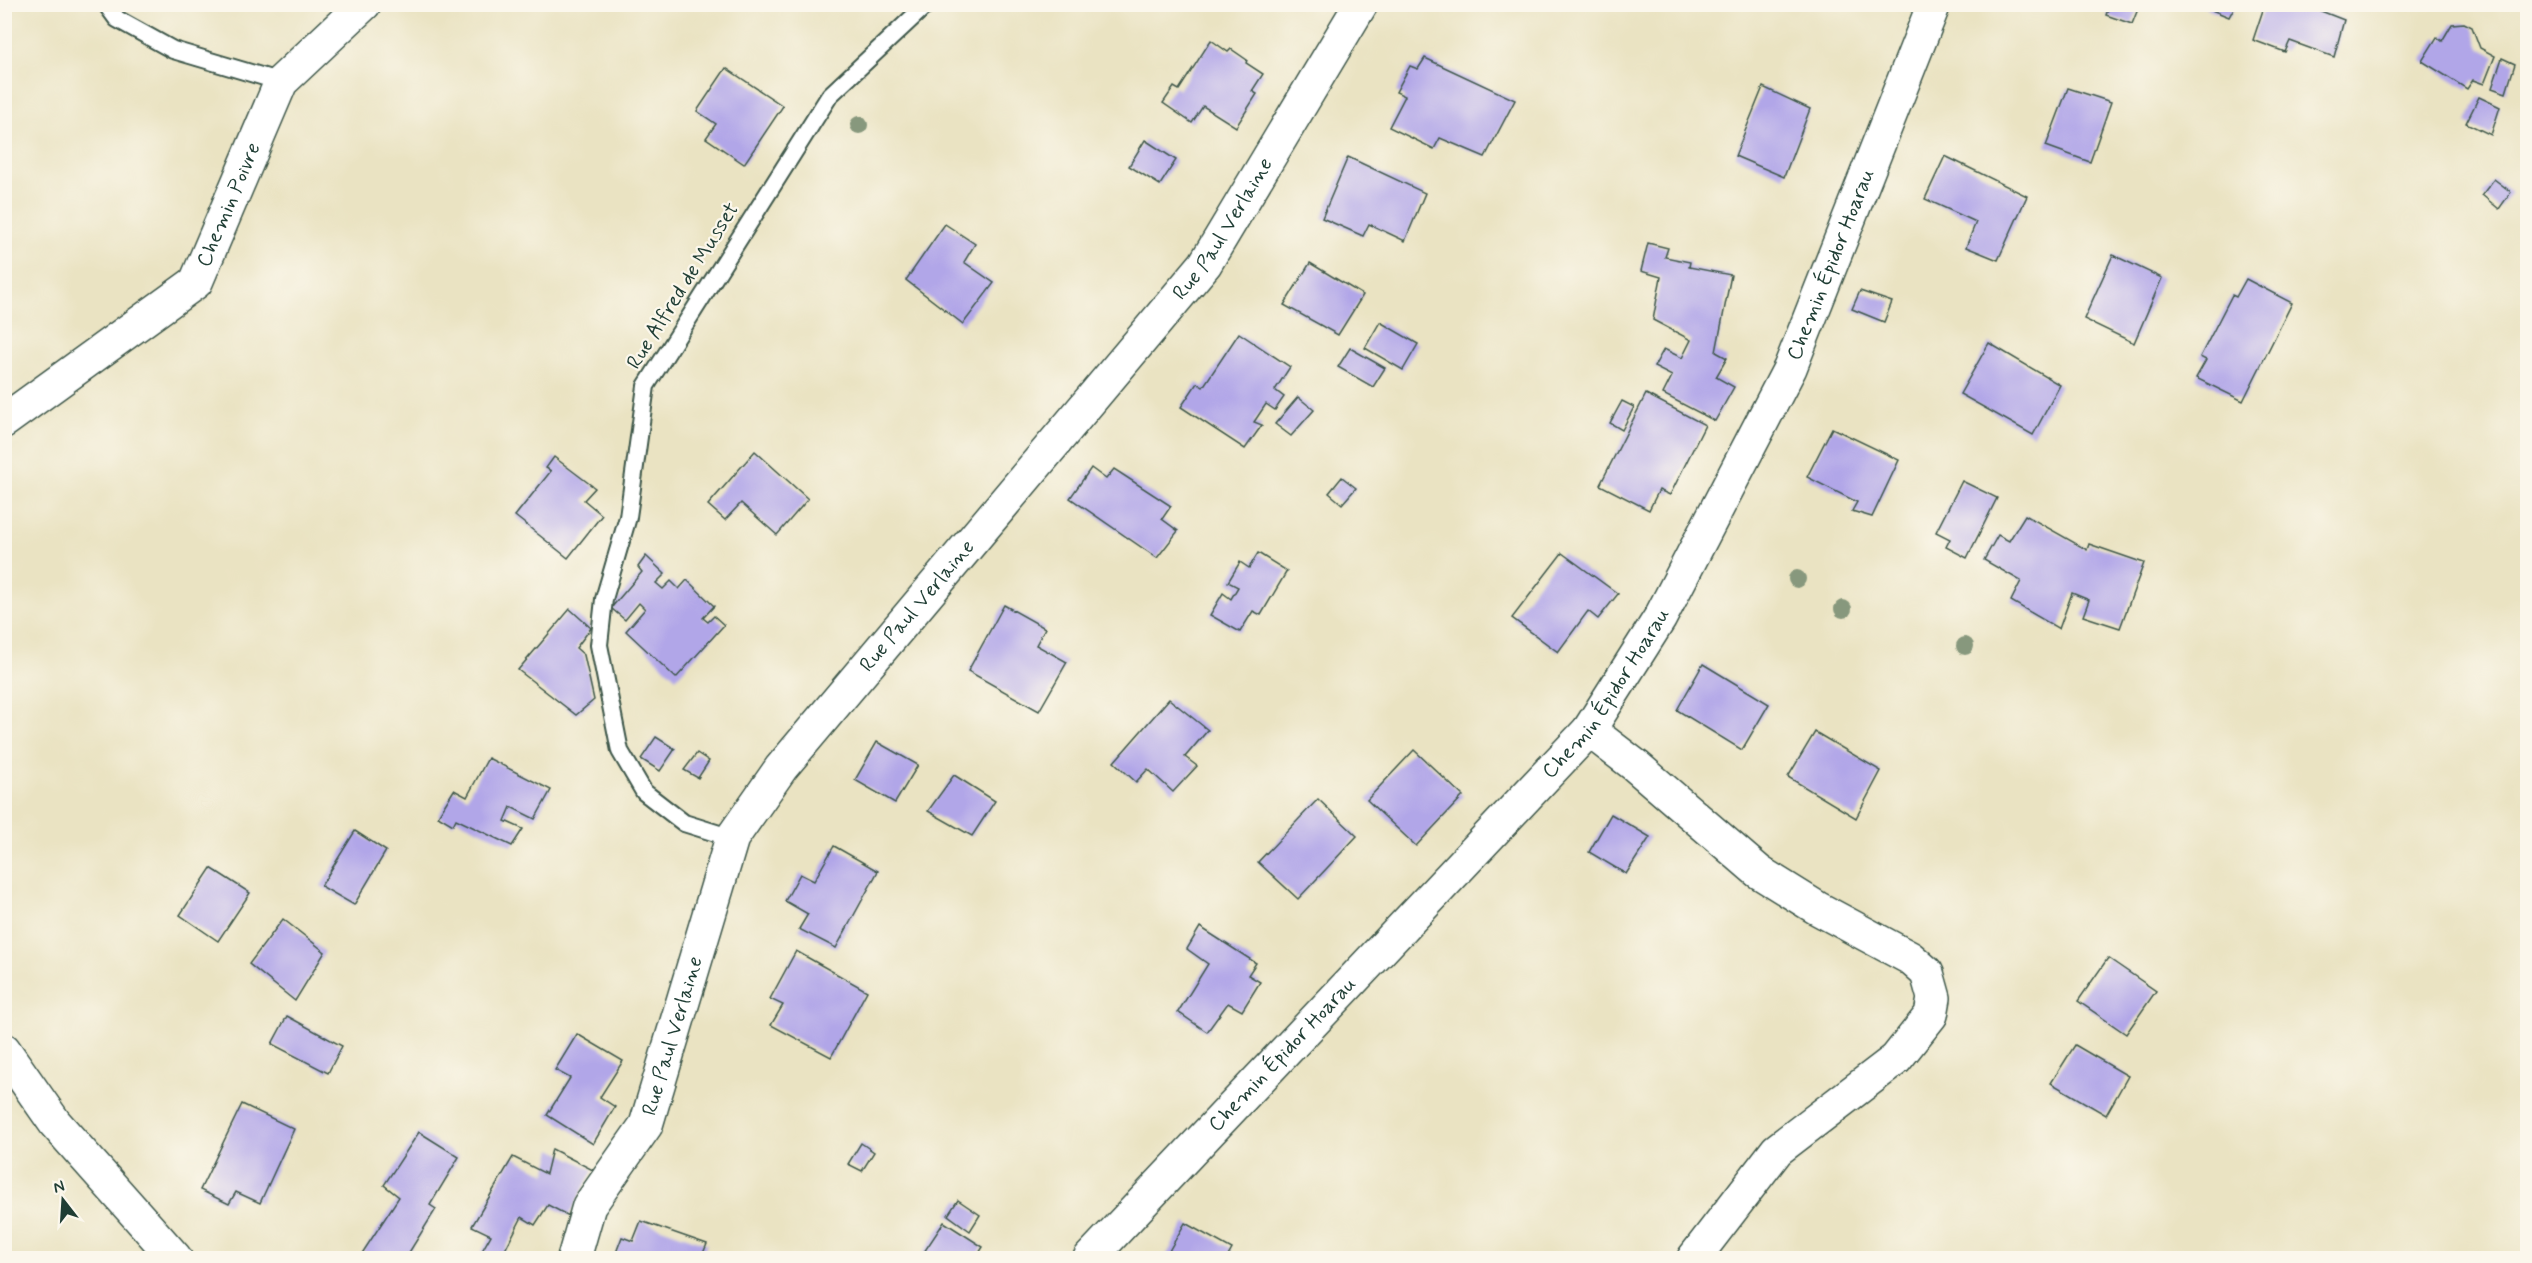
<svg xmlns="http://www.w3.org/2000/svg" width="2532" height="1263" viewBox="0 0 2532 1263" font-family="Mynerve,sans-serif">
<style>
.building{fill:#b1a6e8}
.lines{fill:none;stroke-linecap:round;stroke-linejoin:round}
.service-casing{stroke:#3d5649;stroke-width:20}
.minor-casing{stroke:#3d5649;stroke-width:36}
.service{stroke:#fff;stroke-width:16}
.minor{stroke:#fff;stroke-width:33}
.tree{fill:#87987d}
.labels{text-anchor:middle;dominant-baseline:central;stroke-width:4.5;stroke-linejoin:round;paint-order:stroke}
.street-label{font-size:21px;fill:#1f3d34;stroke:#fbf7ec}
</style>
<rect width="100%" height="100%" fill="#fbf7ec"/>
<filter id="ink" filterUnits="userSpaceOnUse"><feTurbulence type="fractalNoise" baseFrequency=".0167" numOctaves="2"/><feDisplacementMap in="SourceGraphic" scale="12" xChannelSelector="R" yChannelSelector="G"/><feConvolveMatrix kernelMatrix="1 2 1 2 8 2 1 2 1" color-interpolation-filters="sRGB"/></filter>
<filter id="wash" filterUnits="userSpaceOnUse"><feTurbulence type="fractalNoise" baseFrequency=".008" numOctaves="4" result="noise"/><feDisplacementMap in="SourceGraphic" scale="24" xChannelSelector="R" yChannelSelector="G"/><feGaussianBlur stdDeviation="1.35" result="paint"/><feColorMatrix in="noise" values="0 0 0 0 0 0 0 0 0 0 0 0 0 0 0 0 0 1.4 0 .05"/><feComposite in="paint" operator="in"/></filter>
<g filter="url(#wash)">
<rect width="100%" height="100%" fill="#eae3c2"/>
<g id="blocks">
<g class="building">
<polygon points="2110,4 2140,4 2132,24 2106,15"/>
<polygon points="2197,4 2236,4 2229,17"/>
<polygon points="2265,4 2303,4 2344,20 2334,57 2290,41 2285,52 2253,40"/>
<polygon points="2464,23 2472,27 2480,48 2495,56 2484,84 2473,80 2467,89 2422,61 2437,37 2442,41 2452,24"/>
<polygon points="1211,40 1228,52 1231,49 1247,60 1246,63 1263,74 1252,91 1257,94 1236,127 1203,106 1192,123 1163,103 1174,87 1179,90"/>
<polygon points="1425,58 1515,100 1485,157 1440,138 1434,149 1389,127 1405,96 1396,92 1410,66 1418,69"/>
<polygon points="2502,58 2515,64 2506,93 2492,88"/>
<polygon points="726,68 783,106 744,164 706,138 716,124 697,111"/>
<polygon points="1763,87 1810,109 1784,177 1735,156"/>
<polygon points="2068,88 2111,102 2090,162 2046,146"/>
<polygon points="2479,97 2500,107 2491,135 2466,123"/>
<polygon points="1145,140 1176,160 1160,185 1129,166"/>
<polygon points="1945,156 2027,196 1998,260 1966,247 1976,222 1925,199"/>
<polygon points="1348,157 1425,193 1405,241 1369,224 1363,236 1322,218"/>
<polygon points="2494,179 2511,192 2499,209 2482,195"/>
<polygon points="945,224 975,244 964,262 994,283 963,324 906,280"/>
<polygon points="1648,243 1668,248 1665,257 1690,262 1689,267 1731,275 1716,352 1727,358 1716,377 1734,387 1715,421 1663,394 1672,376 1654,367 1664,349 1682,358 1691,340 1653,320 1661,277 1641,271"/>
<polygon points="2113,255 2162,278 2134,343 2084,319"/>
<polygon points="1310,263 1363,295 1338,335 1284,305"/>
<polygon points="2246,279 2292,303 2243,401 2196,378 2206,360 2200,357 2232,295 2236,297"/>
<polygon points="1860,291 1892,302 1884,322 1852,309"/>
<polygon points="1380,322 1418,344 1403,370 1365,348"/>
<polygon points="1239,333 1290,367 1275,390 1284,397 1275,410 1266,404 1254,422 1262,425 1245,449 1181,407 1197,383 1203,387"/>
<polygon points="1989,343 2060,385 2033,435 1960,394"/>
<polygon points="1350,348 1385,368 1373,387 1338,367"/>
<polygon points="1646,394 1705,425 1670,495 1659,490 1649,510 1600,485"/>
<polygon points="1298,397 1314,410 1291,436 1275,424"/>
<polygon points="1622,401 1634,407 1622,430 1610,423"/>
<polygon points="1832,428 1899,460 1872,517 1852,511 1857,502 1807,477"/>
<polygon points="755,451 808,499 777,535 741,503 725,520 708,505"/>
<polygon points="554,457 595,488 584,500 602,515 568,558 515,516 551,471 546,468"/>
<polygon points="1091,468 1106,479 1114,469 1171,506 1162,519 1178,531 1157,558 1070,498"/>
<polygon points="1342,477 1356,488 1342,504 1329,493"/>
<polygon points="1962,481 1997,498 1967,558 1946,547 1950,539 1936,532"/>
<polygon points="2025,515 2087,550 2089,544 2144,563 2120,628 2083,616 2089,600 2072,593 2059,629 2011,601 2021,581 1984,560 1998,535 2009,541"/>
<polygon points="1258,553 1287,571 1261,615 1253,611 1240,632 1210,615 1223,593 1231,599 1238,587 1228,582 1240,562 1249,568"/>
<polygon points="1562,553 1618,594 1598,619 1588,611 1558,652 1512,618"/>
<polygon points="646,556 665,574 656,583 663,589 671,581 679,589 687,580 714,606 703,618 708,622 714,616 724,625 676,678 626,631 645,609 639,603 625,620 611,608 642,572 638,567"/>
<polygon points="1004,605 1045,628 1036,645 1067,662 1039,711 968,671"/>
<polygon points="570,609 591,628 576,648 584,655 594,700 576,715 518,670"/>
<polygon points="1703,664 1769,704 1742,750 1677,710"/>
<polygon points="1169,699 1208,730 1185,757 1197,766 1173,792 1148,769 1136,782 1114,762"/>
<polygon points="1815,732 1881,771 1856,818 1788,777"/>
<polygon points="656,737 675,749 660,771 641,759"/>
<polygon points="877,742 918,765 895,803 855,780"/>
<polygon points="1414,750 1463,796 1416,846 1367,800"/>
<polygon points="697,753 709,761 698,778 684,770"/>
<polygon points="488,758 551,790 535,819 511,807 505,821 523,829 512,846 456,819 453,825 438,816 454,790 467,797"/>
<polygon points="954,775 995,801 972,836 928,811"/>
<polygon points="1318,799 1357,836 1298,899 1258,862"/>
<polygon points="1611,814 1650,837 1626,874 1589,852"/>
<polygon points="355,831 386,851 354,905 321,886"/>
<polygon points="834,846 878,871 836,948 799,929 808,914 785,901 800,874 814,881"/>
<polygon points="211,868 250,893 218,941 180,915"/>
<polygon points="283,919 325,952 295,1001 249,964"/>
<polygon points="1200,927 1256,963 1248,975 1260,982 1242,1011 1228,1003 1207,1032 1178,1012 1208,964 1187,949"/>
<polygon points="796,951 867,991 831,1057 771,1025 783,1005 770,999"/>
<polygon points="2108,958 2156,991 2126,1034 2078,1001"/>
<polygon points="287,1016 342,1046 328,1073 272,1044"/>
<polygon points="577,1034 623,1061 600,1097 615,1107 593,1144 547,1115 570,1078 555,1070"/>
<polygon points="2075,1045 2128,1076 2106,1115 2051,1083"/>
<polygon points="242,1104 294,1129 260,1203 236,1192 229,1204 200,1190"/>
<polygon points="419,1132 459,1157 430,1205 436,1209 408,1254 414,1258 359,1258 399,1197 384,1185"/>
<polygon points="861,1143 874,1152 862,1171 848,1164"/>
<polygon points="552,1149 593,1170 569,1216 548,1205 535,1225 522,1217 504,1252 516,1258 478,1258 491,1235 472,1226 513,1157 546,1174"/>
<polygon points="958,1200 980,1215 970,1231 948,1215"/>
<polygon points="641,1221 707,1244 701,1258 614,1258 622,1237 633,1241"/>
<polygon points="944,1222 983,1247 976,1258 920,1258"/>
<polygon points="1185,1223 1232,1249 1227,1258 1165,1258"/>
</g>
</g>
</g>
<g filter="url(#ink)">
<use href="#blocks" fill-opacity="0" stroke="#3d5649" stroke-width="1.5"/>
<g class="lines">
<defs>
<g id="service">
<polyline points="106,4 117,19 173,50 281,82"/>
<polyline points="732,838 684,823 644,792 620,751 599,645 604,599 628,517 646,386 830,95 927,4"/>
</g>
<g id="minor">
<path id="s1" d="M 4,421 L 196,282 L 281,82 L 364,4"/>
<polyline points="1589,730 1636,766 1759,872 1817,908 1910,958 1927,973 1934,998 1931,1015 1896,1059 1777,1150 1694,1258"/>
<polyline points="4,1050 55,1123 175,1258"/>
<path id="s2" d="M 574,1258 L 589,1206 L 646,1125 L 732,838 L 781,768 L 1205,264 L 1361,4"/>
<path id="s3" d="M 1090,1258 L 1589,730 L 1660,618 L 1790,368 L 1934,4"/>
</g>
</defs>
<use href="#service" class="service-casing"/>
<use href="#minor" class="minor-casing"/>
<use href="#service" class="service"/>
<use href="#minor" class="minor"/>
</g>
<g class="tree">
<circle cx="859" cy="125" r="9"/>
<circle cx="1797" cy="579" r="9"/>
<circle cx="1843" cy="609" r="9"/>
<circle cx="1965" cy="646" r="9"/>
</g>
</g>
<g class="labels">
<g class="street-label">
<text stroke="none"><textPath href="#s1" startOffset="321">Chemin Poivre</textPath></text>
<text stroke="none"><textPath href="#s2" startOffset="1236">Rue Paul Verlaine</textPath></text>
<text stroke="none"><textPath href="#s3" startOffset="1252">Chemin Épidor Hoarau</textPath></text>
<text transform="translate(683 286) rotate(-58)">Rue Alfred de Musset</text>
<text stroke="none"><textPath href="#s2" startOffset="750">Rue Paul Verlaine</textPath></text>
<text stroke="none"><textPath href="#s3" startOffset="766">Chemin Épidor Hoarau</textPath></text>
<text stroke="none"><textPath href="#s2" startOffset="246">Rue Paul Verlaine</textPath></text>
<text stroke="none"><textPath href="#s3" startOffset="280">Chemin Épidor Hoarau</textPath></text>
</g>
</g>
<rect width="2532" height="1263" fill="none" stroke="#fbf7ec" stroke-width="24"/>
<g transform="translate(63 1200) rotate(343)" stroke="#fbf7ec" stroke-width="4.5" paint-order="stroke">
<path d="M0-4.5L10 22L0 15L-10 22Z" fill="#1f3d34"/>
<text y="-9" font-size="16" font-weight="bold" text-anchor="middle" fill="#1f3d34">N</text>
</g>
</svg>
